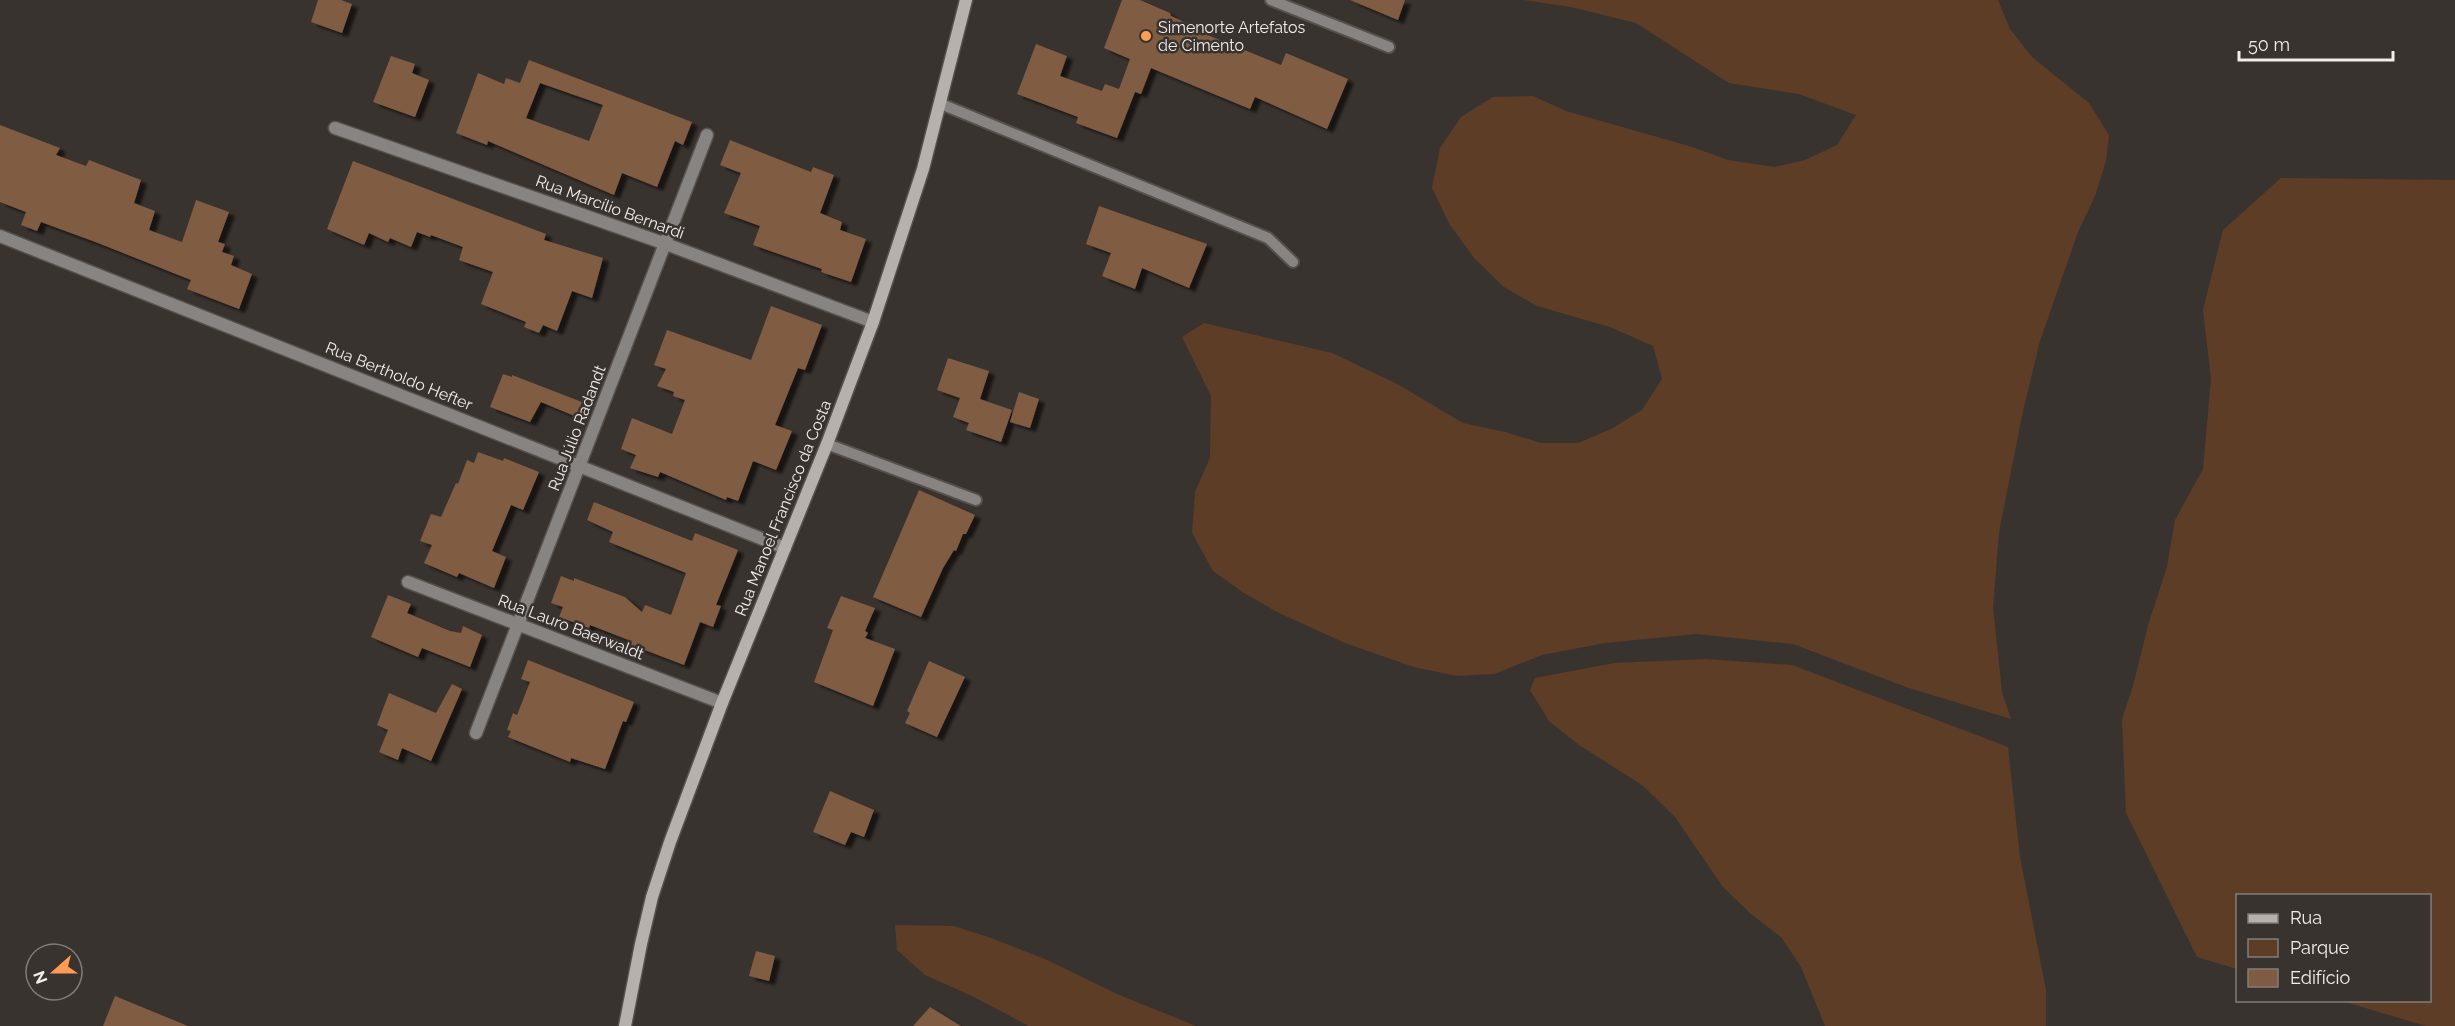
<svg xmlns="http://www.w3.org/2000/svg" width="2455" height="1026" viewBox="0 0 2455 1026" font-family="Raleway,sans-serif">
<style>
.green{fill:#5e3d26}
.building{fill:#805b43;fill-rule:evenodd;filter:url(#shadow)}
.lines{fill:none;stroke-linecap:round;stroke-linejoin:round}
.lane-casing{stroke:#56514d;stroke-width:14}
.street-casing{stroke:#56514d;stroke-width:15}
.secondary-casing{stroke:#56514d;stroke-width:15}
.lane{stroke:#888482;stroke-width:10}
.street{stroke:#888482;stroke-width:12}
.secondary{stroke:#b7b1ae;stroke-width:12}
.poi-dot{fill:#fe9c57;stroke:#39332f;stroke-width:2}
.labels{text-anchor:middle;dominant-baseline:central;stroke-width:5;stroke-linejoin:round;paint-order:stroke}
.poi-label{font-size:16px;fill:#f1edeb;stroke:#39332f;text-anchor:start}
.street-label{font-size:16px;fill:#f1edeb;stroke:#39332f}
</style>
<defs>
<filter id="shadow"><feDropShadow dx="6" dy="4" stdDeviation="1.5" flood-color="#0009"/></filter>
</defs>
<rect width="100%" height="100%" fill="#39332f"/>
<g class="green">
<polygon points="1524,0 1998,0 2010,29 2032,57 2089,103 2109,135 2106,161 2095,196 2078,232 2040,341 2023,411 1999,532 1993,607 2002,692 2011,719 1906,687 1793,644 1696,634 1605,643 1542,655 1494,674 1457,676 1414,667 1345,643 1277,612 1244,593 1213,571 1192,533 1195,492 1210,458 1211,396 1182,337 1204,323 1332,353 1397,384 1463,423 1505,432 1541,443 1578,443 1611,429 1642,410 1662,379 1653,346 1610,327 1537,306 1504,287 1475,259 1450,225 1432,188 1440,148 1461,117 1493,97 1533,96 1566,111 1689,146 1728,160 1775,167 1805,160 1837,145 1856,115 1799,94 1729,83 1636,23 1571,7"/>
<polygon points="2281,178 2455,180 2455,1026 2426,1026 2342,1001 2430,1000 2430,896 2238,896 2237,969 2197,957 2126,813 2122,719 2133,686 2149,622 2167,567 2175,520 2203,469 2211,379 2203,310 2223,230"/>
<polygon points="1705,659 1792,665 2008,747 2020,857 2046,990 2046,1026 1825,1026 1801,967 1781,937 1751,914 1723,887 1675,817 1642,785 1579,745 1549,721 1530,690 1535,678 1614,663"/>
<polygon points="895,925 954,926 991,938 1047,960 1117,994 1196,1026 1029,1026 972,996 925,975 897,950"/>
</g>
<g class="building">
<polygon points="318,0 341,0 352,4 342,33 311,22"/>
<polygon points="1122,0 1140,0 1170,13 1171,16 1189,24 1188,27 1281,65 1286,53 1348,79 1327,129 1255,97 1250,109 1151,68 1141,94 1135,92 1117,138 1076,123 1078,117 1017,94 1036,44 1067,56 1060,76 1102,91 1105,84 1119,89 1130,59 1104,48"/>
<polygon points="1350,0 1405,0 1398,20"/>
<polygon points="391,56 415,64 412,73 429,80 415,117 373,102"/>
<path d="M 529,60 L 692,122 L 683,145 L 675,141 L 657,187 L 622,173 L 614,195 L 488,141 L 487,145 L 456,133 L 478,73 L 504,84 L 506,78 L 520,83 ZM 540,83 L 603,105 L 589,141 L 526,118 Z"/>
<polygon points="0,125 60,148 56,155 86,166 89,160 141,180 134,203 155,211 149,230 182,242 196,200 229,212 218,242 225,244 222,252 234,256 231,265 252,274 239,309 187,289 191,280 98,243 41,222 37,231 21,225 26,212 0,202"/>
<polygon points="730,140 811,172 813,167 834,175 820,213 842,222 840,230 866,239 851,282 821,272 822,269 753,245 760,226 724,213 741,173 720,165"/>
<polygon points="353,161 546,234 544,240 603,258 592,298 572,291 557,331 543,325 539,333 524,327 526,322 481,304 493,272 459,260 463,247 431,235 430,237 417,232 411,247 390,238 388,242 369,233 364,245 327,229"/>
<polygon points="1099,206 1207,244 1189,288 1142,268 1135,289 1102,276 1111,253 1086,244"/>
<polygon points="771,306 822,325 805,370 798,368 775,425 792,431 776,470 753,461 738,501 727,497 726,500 660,472 658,477 630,468 636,455 621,449 632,418 672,434 685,400 673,396 674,392 657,386 666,369 654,365 667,330 751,360"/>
<polygon points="948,358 989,371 980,399 1012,410 1001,442 966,430 969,423 953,417 960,398 937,390"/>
<polygon points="503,374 512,377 512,375 582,402 577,417 541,402 530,422 490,407"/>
<polygon points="1019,392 1039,399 1030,428 1010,422"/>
<polygon points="478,452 503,461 504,458 539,472 523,510 511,505 492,551 506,557 494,588 459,573 457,577 424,563 432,545 420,541 431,514 441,517 456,483 458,484 467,460 474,463"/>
<polygon points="919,490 975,515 966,534 963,534 956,551 954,550 943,568 921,617 873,597"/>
<polygon points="594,502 692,541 695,533 738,550 716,605 721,606 713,627 700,622 684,665 629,644 631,641 590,625 589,628 559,617 563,607 551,603 561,576 574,581 574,578 625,597 642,612 645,605 671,615 686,573 609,542 613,532 587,520"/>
<polygon points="388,595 411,604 407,613 450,631 461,633 463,626 482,635 470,667 422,648 418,657 371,637"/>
<polygon points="841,596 875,608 865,631 868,633 865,638 895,649 873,706 814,682 833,630 827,628"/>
<polygon points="528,660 634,702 626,722 623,721 605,769 571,758 570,762 508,737 511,731 507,730 513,713 517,715 530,682 521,679"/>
<polygon points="929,661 965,677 937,737 905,723 910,713 907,711"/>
<polygon points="452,684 462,689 431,761 402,748 398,760 379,752 388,730 377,725 389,693 436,713"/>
<polygon points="830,791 874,810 864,837 851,832 845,845 813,832"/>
<polygon points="756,951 775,956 769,981 749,976"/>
<polygon points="115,996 188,1026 103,1026"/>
<polygon points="930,1007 961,1026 913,1026"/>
</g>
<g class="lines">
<defs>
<g id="lane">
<polyline points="1271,0 1389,47"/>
<polyline points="941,104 1268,238 1293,262"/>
<polyline points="827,444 976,500"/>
</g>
<g id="street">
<polyline points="335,128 666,244 873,322"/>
<polyline points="0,236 785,548"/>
<polyline points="408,582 722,703"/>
<polyline points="476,733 707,135"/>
</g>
<polyline id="secondary" points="625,1026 641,944 652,897 670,842 722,703 827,444 873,322 923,169 966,0"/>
</defs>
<use href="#lane" class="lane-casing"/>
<use href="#street" class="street-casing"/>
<use href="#secondary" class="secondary-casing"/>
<use href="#lane" class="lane"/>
<use href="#street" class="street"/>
<use href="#secondary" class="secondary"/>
</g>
<circle class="poi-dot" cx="1146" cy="36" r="6"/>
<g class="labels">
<g class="poi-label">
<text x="1158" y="27">Simenorte Artefatos<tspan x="1158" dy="18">de Cimento</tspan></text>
</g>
<g class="street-label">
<text transform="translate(610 207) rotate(20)">Rua Marcílio Bernardi</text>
<text transform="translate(399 376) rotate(22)">Rua Bertholdo Hefter</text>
<text transform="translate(577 428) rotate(-69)">Rua Júlio Radandt</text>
<text transform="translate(783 508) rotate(-68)">Rua Manoel Francisco da Costa</text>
<text transform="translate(571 627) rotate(21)">Rua Lauro Baerwaldt</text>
</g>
</g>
<rect x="2236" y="894" width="195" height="108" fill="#39332f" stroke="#837d7a" stroke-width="1.5"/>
<rect x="2248" y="914" width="30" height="9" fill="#b7b1ae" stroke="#837d7a" stroke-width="1.5"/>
<text x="2290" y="924" font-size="18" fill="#f1edeb">Rua</text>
<rect x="2248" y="939" width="30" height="18" fill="#5e3d26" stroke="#837d7a" stroke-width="1.5"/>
<text x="2290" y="954" font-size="18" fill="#f1edeb">Parque</text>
<rect x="2248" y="969" width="30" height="18" fill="#805b43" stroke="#837d7a" stroke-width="1.5"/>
<text x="2290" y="984" font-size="18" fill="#f1edeb">Edifício</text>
<g transform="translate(54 972) rotate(249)"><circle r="28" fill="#39332f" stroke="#837d7a" stroke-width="1.5"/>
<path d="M0-4.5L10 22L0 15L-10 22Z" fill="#fe9c57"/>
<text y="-9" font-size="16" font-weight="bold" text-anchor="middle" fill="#f1edeb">N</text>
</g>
<path d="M2239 51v9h154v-9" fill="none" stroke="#f1edeb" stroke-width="3"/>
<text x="2248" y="51" font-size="18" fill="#f1edeb" stroke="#39332f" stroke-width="4.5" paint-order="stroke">50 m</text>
</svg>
